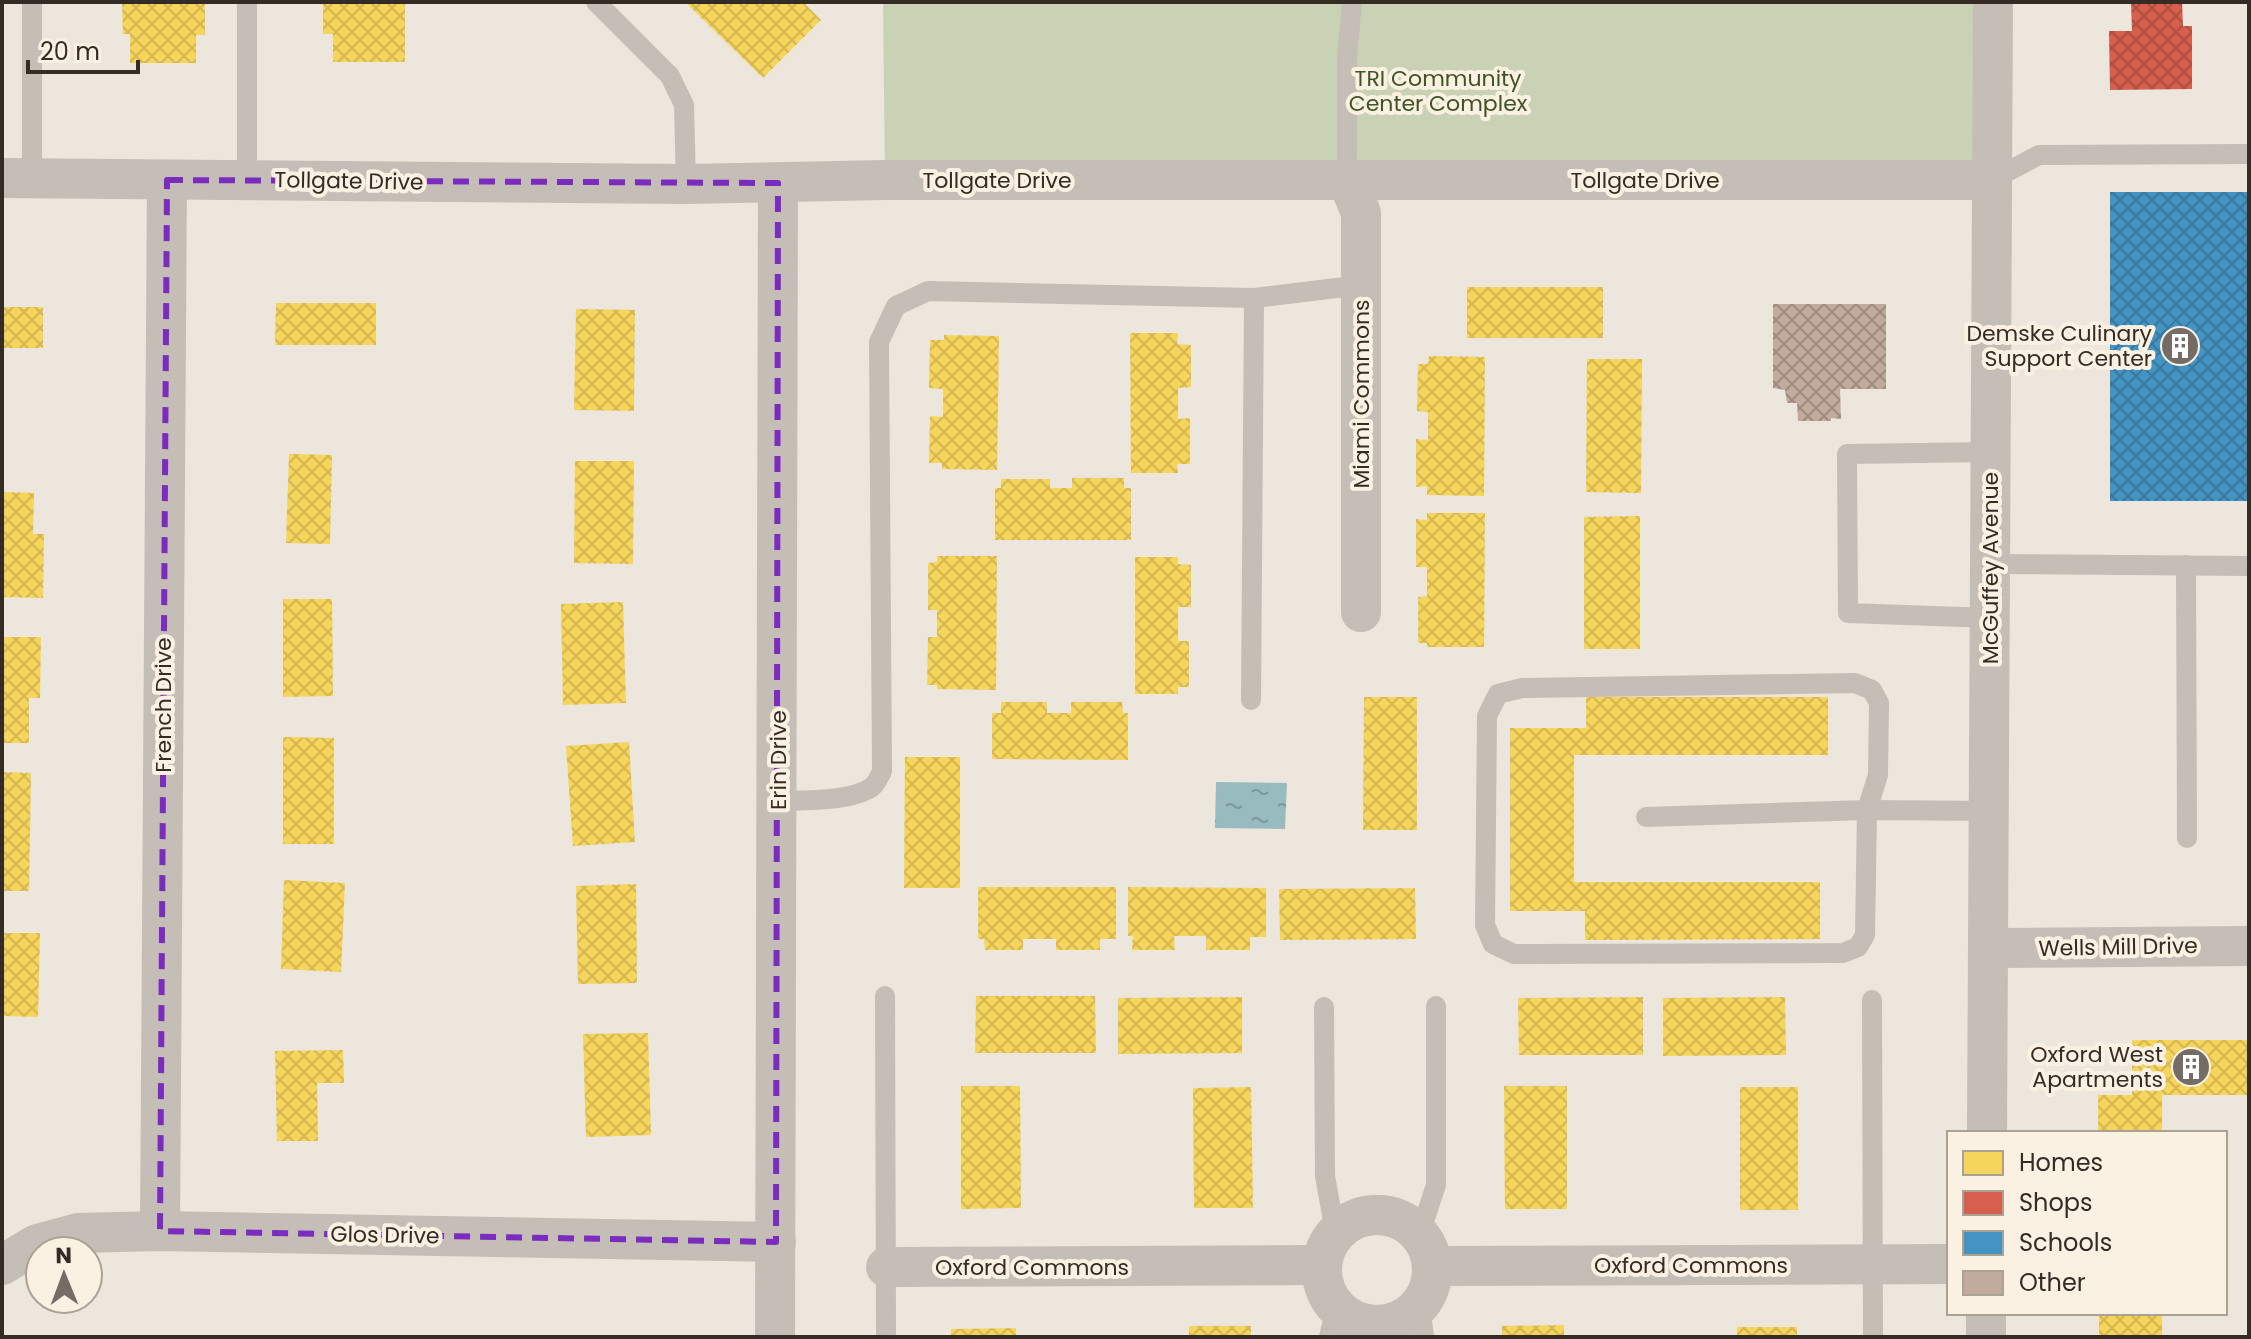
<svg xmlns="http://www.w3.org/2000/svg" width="2251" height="1339" viewBox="0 0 2251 1339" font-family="Poppins,sans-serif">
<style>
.green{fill:#cad2b5}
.water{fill:url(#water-ripples)}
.homes{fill:url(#homes-cross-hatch)}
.shops{fill:url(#shops-cross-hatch)}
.schools{fill:url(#schools-cross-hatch)}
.building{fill:url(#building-cross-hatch)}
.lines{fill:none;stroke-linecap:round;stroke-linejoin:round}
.service{stroke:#c4beb6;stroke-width:20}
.minor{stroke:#c4beb6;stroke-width:40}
.marked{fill:none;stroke:#7b2cbf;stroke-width:6;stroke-dasharray:16 10;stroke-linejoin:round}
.labels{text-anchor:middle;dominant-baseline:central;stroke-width:8;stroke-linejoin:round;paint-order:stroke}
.park-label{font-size:22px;fill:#405427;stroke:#faf1e2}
.street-label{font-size:22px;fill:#342b25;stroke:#faf1e2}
.poi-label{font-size:22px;fill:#342b25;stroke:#faf1e2;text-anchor:end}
</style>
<defs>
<pattern id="water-ripples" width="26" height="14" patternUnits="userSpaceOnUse" patternTransform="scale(2)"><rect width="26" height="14" fill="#97bbbe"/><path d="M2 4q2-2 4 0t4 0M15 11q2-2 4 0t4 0" fill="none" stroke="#7c989a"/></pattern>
<pattern id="homes-cross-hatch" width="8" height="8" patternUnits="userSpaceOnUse" patternTransform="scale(2)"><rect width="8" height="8" fill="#f6d55c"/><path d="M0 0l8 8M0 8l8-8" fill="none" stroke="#d4b750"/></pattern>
<pattern id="shops-cross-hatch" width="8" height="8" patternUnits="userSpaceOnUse" patternTransform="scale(2)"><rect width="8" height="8" fill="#d6604d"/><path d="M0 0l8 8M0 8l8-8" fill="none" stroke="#ae4f40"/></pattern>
<pattern id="schools-cross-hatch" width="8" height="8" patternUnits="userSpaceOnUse" patternTransform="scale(2)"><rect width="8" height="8" fill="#4393c3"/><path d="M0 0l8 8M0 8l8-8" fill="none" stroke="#39789e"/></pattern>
<pattern id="building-cross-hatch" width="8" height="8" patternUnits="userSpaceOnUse" patternTransform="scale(2)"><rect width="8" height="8" fill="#c1ab9d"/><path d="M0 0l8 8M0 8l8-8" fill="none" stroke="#9e8b80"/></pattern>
</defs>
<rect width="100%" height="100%" fill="#ece6dc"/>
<polygon class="green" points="883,2 1993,2 1992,180 885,180"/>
<polygon class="water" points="1216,782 1287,783 1285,829 1215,828"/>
<g class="homes">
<polygon points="122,2 205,2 205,35 196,35 196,63 130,63 130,34 123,34"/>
<polygon points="323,2 405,2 405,62 333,62 333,34 323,34"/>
<polygon points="685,2 803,2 821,20 763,78"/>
<rect x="1467" y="287" width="136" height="51"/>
<polygon points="276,303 376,303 376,345 275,345"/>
<rect x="2" y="307" width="41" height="41"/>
<polygon points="576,309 635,310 634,411 574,410"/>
<polygon points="1130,333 1178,333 1177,344 1191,345 1191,387 1178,388 1178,419 1190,418 1190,464 1177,464 1178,473 1131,473"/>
<polygon points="944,335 999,336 997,470 942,469 942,463 929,463 930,416 943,417 943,389 929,388 930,340 944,340"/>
<polygon points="1429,356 1485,357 1484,496 1427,495 1427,486 1416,487 1416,439 1428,440 1428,412 1417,411 1418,364 1428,364"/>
<polygon points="1587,359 1642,359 1641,493 1586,492"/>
<polygon points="289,454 332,455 330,544 286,543"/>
<polygon points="575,461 634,461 633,564 574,563"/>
<polygon points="1072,478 1124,478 1124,488 1131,488 1131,540 995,540 995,488 1001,488 1001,479 1050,479 1050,488 1072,488"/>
<polygon points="2,492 34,493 33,534 44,534 43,598 2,597"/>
<polygon points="1427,513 1485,513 1484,647 1427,647 1427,643 1418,643 1418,597 1427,596 1427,567 1416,567 1416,519 1427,520"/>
<polygon points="1640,516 1640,649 1584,649 1584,517"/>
<polygon points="937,556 997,556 996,690 937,689 937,685 927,685 928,637 937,637 937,610 928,610 928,563 937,562"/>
<polygon points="1135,557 1178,557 1178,564 1191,565 1191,607 1178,607 1178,641 1189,641 1189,687 1178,687 1178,694 1135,694"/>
<polygon points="283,599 332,599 333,696 283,697"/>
<polygon points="623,602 626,703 563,705 561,604"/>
<polygon points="2,637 41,637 40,698 29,698 29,743 2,743"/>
<polygon points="1364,697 1417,697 1417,830 1363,830"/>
<polygon points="1586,697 1828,697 1828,755 1574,755 1574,882 1820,882 1820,939 1585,940 1585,911 1510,911 1510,728 1586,728"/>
<polygon points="1001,702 1047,702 1047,713 1071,713 1071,702 1122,702 1123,713 1128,713 1128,760 992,759 992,713 1001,713"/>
<polygon points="283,737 334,738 334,844 283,844"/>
<polygon points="629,742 635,842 573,846 566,746"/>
<polygon points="905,757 960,757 960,888 904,888"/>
<polygon points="2,772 31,773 29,891 2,891"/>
<polygon points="284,880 345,883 341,972 281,969"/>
<polygon points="636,884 637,983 578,984 576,886"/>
<polygon points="978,887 1116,887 1116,939 1100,939 1100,950 1056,950 1056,939 1023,939 1023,950 985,950 984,939 978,939"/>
<polygon points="1128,887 1266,888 1266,937 1250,937 1250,950 1206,950 1206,936 1174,936 1175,950 1132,950 1133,936 1128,936"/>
<polygon points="1415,888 1416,939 1280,940 1279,889"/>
<polygon points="2,933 40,933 38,1017 2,1016"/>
<polygon points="976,996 1095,996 1096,1053 975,1053"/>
<polygon points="1242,997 1242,1053 1118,1054 1118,998"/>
<polygon points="1643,997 1643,1055 1519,1055 1518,998"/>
<polygon points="1785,997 1786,1055 1663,1056 1663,998"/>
<polygon points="648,1033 651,1135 586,1137 583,1034"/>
<polygon points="2132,1040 2249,1040 2249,1095 2162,1095 2162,1133 2098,1133 2098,1095 2132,1095"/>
<polygon points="343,1050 344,1083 317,1083 318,1141 277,1141 275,1051"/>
<polygon points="961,1086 1020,1086 1021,1208 961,1209"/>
<polygon points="1504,1086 1567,1086 1567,1209 1505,1209"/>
<polygon points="1251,1087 1253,1208 1194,1208 1193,1088"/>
<rect x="1740" y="1087" width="58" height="123"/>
<rect x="2099" y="1313" width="63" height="24"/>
<polygon points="1564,1325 1564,1337 1502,1337 1502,1326"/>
<rect x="1189" y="1326" width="62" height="11"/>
<rect x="1737" y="1327" width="60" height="10"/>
<polygon points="1016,1328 1016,1337 951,1337 951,1329"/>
</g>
<polygon class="shops" points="2131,2 2182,2 2183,26 2192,26 2192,89 2110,90 2109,31 2132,31"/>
<rect class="schools" x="2110" y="192" width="139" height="309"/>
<polygon class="building" points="1773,304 1886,304 1886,389 1840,389 1841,419 1831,418 1831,421 1798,421 1797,403 1787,403 1785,390 1773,388"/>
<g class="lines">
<g class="service">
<polyline points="596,2 670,76 684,105 686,184"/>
<polyline points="32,179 32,2"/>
<polyline points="1347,179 1347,58 1352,2"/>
<polyline points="247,180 247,2"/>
<polyline points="1992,180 2039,155 2249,154"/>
<polyline points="1990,564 2249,566"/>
<polyline points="2186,565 2187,838"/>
<polyline points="1990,618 1848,613 1847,454 1991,452"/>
<polygon points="1855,683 1872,690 1879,703 1878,775 1867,810 1865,935 1858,947 1843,953 1514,954 1493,944 1485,925 1487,716 1498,694 1522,688"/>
<polyline points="1251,700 1254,298"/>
<path d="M 778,801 C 804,800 850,802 872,787 C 877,783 879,777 882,771 L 879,342 L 896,306 L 928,291 L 1254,298 L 1361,285"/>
<polyline points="1646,817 1867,810 1989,811"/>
<polyline points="885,996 886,1337"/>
<polyline points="1872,1000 1873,1337"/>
<polyline points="1324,1007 1325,1176 1335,1232"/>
<polyline points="1420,1234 1436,1185 1436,1006"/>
<polyline points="1420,1305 1424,1337"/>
<polyline points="1329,1337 1336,1309"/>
</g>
<g class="minor">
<polyline points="2,178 686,184 885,180 1992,180"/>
<polyline points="1347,179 1361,213 1361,612"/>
<polyline points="1988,948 2249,946"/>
<polyline points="1987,1133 1993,2"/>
<circle cx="1377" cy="1270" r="55"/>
<polyline points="160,1231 167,180"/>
<polyline points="2,1265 37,1244 78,1233 160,1231 776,1242"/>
<polyline points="1433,1266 1949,1264"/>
<polyline points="886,1267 1322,1265"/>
<polyline points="775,1337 778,183"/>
<polyline points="1986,1337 1986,1313"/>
</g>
</g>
<path class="marked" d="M 167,180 L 778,183 L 776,1242 L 160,1231 Z"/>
<defs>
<symbol id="building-disc" viewBox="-11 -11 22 22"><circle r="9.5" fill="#746c65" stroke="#faf1e2"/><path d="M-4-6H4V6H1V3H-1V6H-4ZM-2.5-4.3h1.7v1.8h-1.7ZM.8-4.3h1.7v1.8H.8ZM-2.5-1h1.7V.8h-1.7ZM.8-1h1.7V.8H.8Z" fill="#fff"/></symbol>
</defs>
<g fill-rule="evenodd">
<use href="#building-disc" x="2158" y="324" width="44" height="44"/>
<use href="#building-disc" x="2169" y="1045" width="44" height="44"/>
</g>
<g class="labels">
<g class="park-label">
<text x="1438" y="78">TRI Community<tspan x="1438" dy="25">Center Complex</tspan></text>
</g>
<g class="street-label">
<text x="997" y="180">Tollgate Drive</text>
<text x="1645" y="180">Tollgate Drive</text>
<text transform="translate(349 181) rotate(1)">Tollgate Drive</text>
<text transform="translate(1361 394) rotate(-90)">Miami Commons</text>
<text transform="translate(1990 568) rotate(-90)">McGuffey Avenue</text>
<text transform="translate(163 705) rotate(-90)">French Drive</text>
<text transform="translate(778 760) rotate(-90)">Erin Drive</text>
<text transform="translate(2118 947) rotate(-1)">Wells Mill Drive</text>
<text transform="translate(385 1235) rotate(1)">Glos Drive</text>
<text x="1691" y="1265">Oxford Commons</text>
<text x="1032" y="1267">Oxford Commons</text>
</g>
<g class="poi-label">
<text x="2152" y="333">Demske Culinary<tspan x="2152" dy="25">Support Center</tspan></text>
<text x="2163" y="1054">Oxford West<tspan x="2163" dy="25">Apartments</tspan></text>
</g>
</g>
<rect width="2251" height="1339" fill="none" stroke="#342b25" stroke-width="8"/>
<rect x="1947" y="1131" width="280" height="184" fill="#faf1e2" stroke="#aba296" stroke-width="2"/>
<rect x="1963" y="1151" width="40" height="24" fill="#f6d55c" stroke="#aba296" stroke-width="2"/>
<text x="2019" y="1171" font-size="24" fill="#342b25">Homes</text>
<rect x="1963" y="1191" width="40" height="24" fill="#d6604d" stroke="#aba296" stroke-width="2"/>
<text x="2019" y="1211" font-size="24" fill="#342b25">Shops</text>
<rect x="1963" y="1231" width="40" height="24" fill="#4393c3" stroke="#aba296" stroke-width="2"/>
<text x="2019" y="1251" font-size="24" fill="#342b25">Schools</text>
<rect x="1963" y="1271" width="40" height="24" fill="#c1ab9d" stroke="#aba296" stroke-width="2"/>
<text x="2019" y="1291" font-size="24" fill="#342b25">Other</text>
<g transform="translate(64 1275) rotate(359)"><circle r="38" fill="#faf1e2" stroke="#aba296" stroke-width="2"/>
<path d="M0-6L14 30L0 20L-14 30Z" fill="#746c65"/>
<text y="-12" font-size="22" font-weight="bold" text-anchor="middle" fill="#342b25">N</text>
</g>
<path d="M28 60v12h110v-12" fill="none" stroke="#342b25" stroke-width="4"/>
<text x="40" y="60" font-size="24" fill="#342b25" stroke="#faf1e2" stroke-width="6" paint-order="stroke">20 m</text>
</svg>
